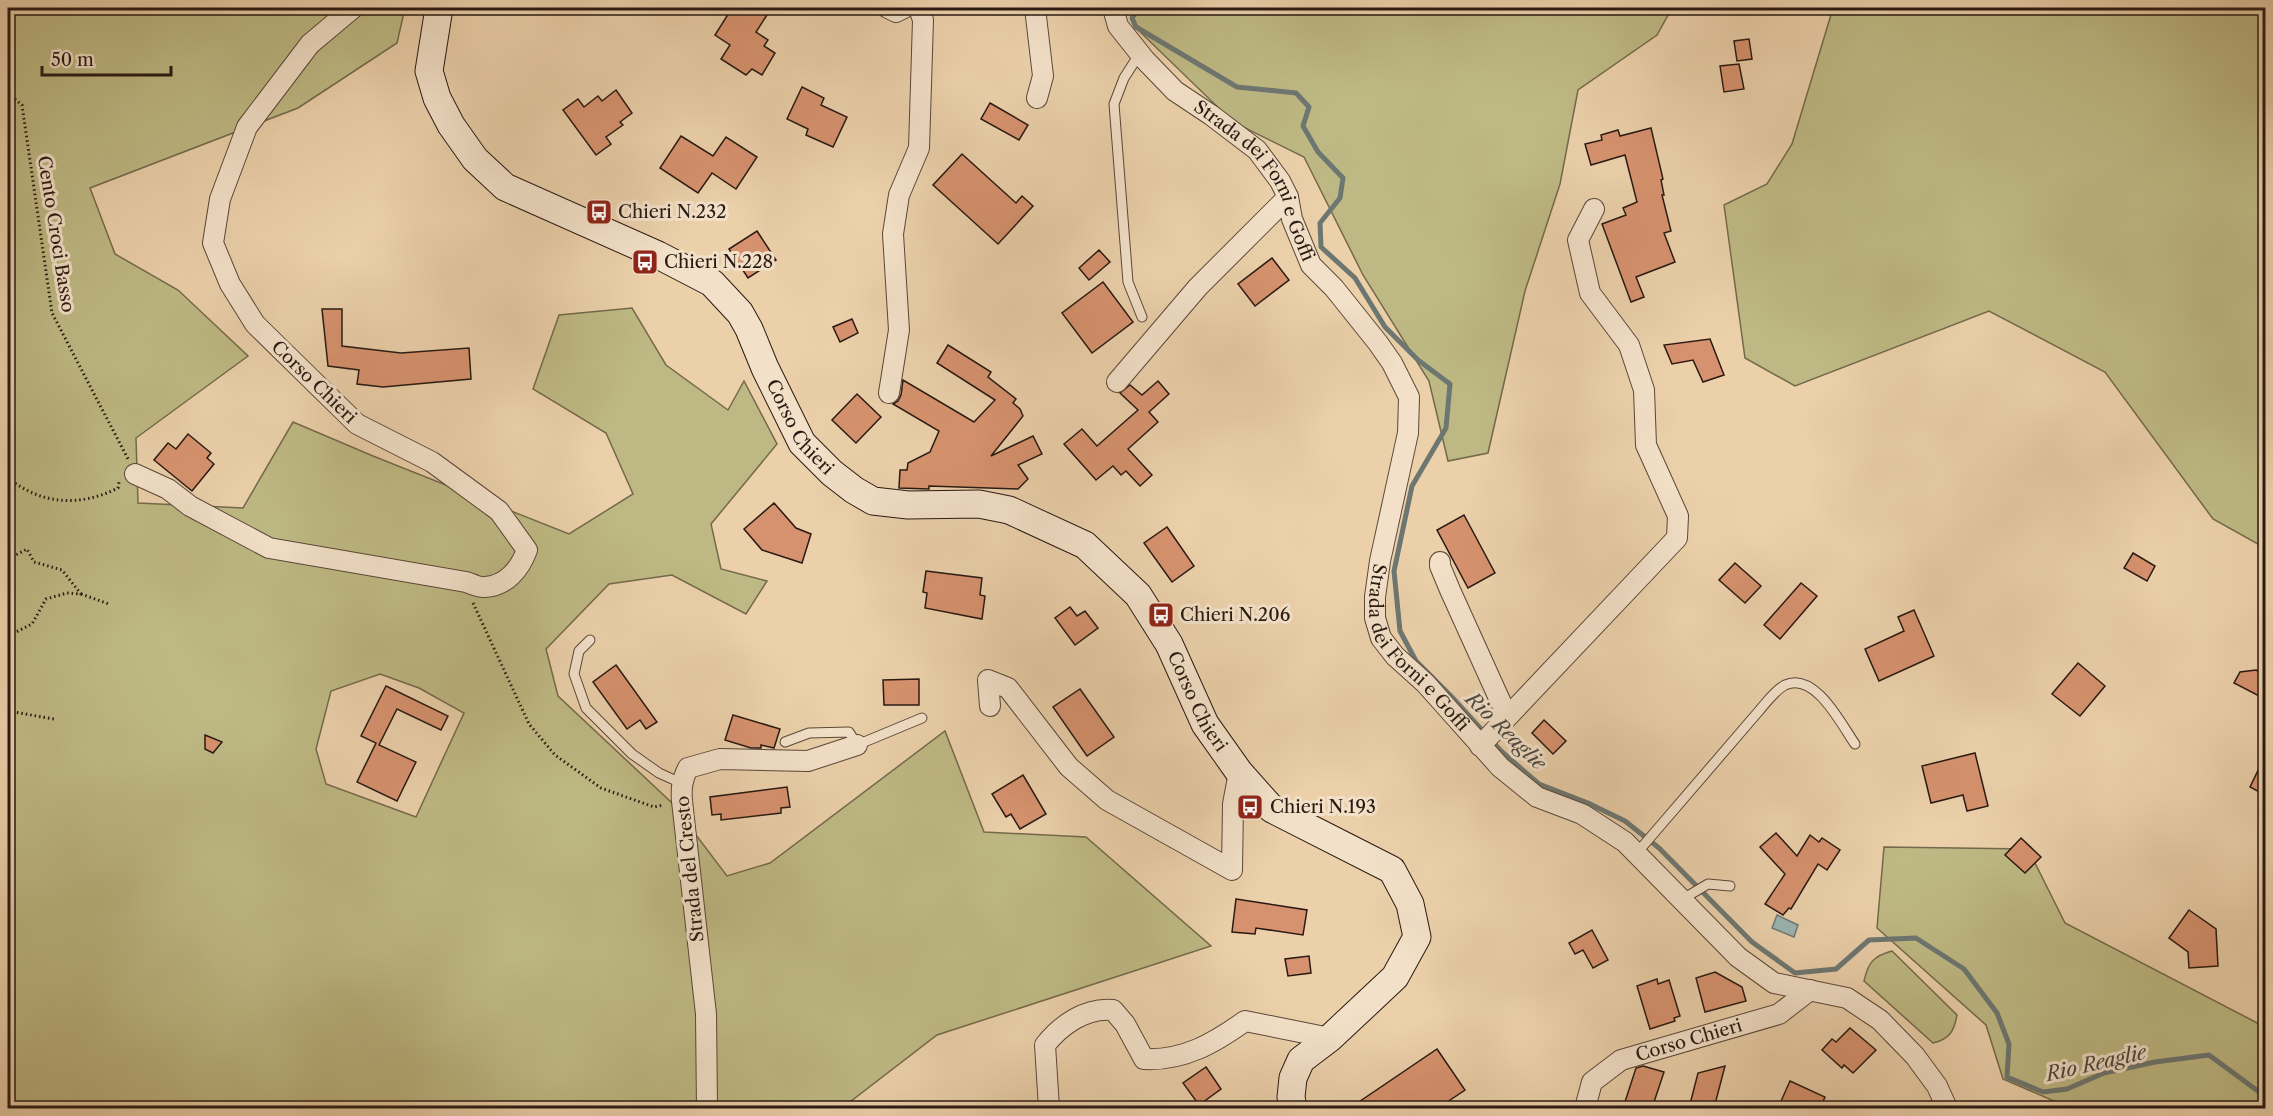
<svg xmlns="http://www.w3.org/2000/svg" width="2273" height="1116" viewBox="0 0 2273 1116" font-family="'Libre Caslon Text',serif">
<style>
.green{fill:#beb984;stroke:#74694b;stroke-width:1.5;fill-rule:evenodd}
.water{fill:#9bb5b2;stroke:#6d7772;stroke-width:1.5}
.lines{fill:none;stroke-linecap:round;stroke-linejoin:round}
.stream{stroke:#6d7772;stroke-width:5}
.building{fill:#d6926e;stroke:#291912;stroke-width:1.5}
.lane-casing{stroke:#5a4738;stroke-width:11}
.street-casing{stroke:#5a4738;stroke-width:22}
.secondary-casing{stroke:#291912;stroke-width:29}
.path{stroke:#291912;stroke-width:3;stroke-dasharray:1.5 3;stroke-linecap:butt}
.lane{stroke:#f2e0c8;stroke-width:9}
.street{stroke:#f2e0c8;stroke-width:20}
.secondary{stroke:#f2e0c8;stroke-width:27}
.labels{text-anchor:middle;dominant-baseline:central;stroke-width:6;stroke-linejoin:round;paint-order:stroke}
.street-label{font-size:18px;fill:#291912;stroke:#f2e0c8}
.poi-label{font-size:18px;fill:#291912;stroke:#f2e0c8;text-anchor:start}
.water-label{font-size:20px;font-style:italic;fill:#4b4842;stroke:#f2e0c8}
</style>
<rect width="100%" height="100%" fill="#ebd0aa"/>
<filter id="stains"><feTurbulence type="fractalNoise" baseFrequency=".00333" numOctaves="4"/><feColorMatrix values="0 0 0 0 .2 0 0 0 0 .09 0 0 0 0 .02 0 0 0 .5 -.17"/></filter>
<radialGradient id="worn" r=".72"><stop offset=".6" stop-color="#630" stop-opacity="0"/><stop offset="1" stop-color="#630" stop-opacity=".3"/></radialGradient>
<g class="green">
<path d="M 8,8 L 405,8 L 397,43 L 298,108 L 90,188 L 115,254 L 178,290 L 248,356 L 136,438 L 138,503 L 243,508 L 293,422 L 373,456 L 569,534 L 633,494 L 606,433 L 533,389 L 559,315 L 632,308 L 666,365 L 728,410 L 744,381 L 777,444 L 711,524 L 721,569 L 767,581 L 746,614 L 672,575 L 609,584 L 546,649 L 558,696 L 671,802 L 727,876 L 770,863 L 945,731 L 984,832 L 1086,837 L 1211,946 L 937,1035 L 842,1108 L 8,1108 ZM 380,674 L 419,688 L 464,713 L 416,817 L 326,784 L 316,749 L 331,691 Z"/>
<polygon points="1133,8 1672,8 1657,35 1578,90 1560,184 1525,291 1488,453 1448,461 1429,381 1363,275 1304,157 1233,122 1133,25"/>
<polygon points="1833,8 2265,8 2265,548 2213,519 2105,372 1989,311 1795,386 1745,358 1724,205 1767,184 1792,144"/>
<polygon points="1884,847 2028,849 2065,923 2265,1027 2265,1108 2070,1108 2003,1079 1986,1025 1877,928"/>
<path d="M 1892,951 L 1957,1015 C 1954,1031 1950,1039 1933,1043 L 1864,981 C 1868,963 1873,956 1892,951 Z"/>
</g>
<polygon class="water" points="1777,915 1798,925 1794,937 1772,928"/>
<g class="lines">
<polyline class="stream" points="1139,8 1132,18 1136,27 1237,87 1296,93 1309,107 1303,126 1318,152 1343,178 1340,198 1320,223 1321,247 1355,278 1385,327 1418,360 1450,384 1446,428 1412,486 1394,571 1400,631 1416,661 1450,695 1501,751 1539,784 1588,803 1625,821 1659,848 1752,942 1795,973 1836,969 1869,940 1916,938 1964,969 1997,1013 2009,1044 2007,1077 2043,1092 2067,1089 2104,1073 2155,1062 2209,1055 2266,1097"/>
</g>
<g class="building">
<polygon points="732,8 756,8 767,15 756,32 768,40 764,46 775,53 762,75 752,69 746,75 721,59 730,45 715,35"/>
<polygon points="1749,39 1752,59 1737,61 1734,41"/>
<polygon points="1739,64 1744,89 1724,92 1720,66"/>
<polygon points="802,87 824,98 821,105 847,117 833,147 806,135 808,129 787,119"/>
<polygon points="616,90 632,113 620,122 623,125 606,137 611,144 596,155 563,110 578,99 584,107 598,96 602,101"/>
<polygon points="990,103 1028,125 1019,140 981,119"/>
<polygon points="1651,128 1663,179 1661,180 1664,195 1662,195 1671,231 1664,233 1675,262 1636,277 1644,297 1631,302 1602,224 1626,215 1623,208 1637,202 1625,155 1591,165 1585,144 1602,140 1601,135 1618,130 1620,136"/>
<polygon points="681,136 713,156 726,137 757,157 736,189 712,173 698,193 660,168"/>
<polygon points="962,154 1016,203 1022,196 1033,206 998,244 933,185"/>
<polygon points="757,231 776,260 748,278 729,249"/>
<polygon points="1099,250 1110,262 1089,280 1079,268"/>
<polygon points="1272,258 1289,280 1255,306 1238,284"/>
<polygon points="1103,282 1133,322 1092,353 1062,313"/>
<polygon points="322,309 342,309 342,346 401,353 469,348 471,379 383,387 357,384 359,370 328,366"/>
<polygon points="852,319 858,333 840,342 833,327"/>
<polygon points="1710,339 1724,375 1703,382 1693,360 1672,364 1664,345"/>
<polygon points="948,345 991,372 988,377 1016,399 1013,403 1020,409 1023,416 991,456 1033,436 1042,454 1018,465 1028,479 1018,489 929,486 929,489 899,488 900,470 907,470 908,463 930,452 939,431 893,404 898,401 901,395 903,380 974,422 995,400 937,363"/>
<polygon points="1158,381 1169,394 1149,412 1158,422 1128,449 1152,475 1140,486 1126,471 1121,475 1113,466 1096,480 1064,444 1082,429 1097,446 1138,410 1120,393 1130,385 1142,395"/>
<polygon points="857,394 881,417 856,443 832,420"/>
<polygon points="188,434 211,453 207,458 214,464 192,491 154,460 168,443 176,449"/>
<polygon points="774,503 796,528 811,534 802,563 762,550 744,529"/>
<polygon points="1464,515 1495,573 1468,588 1437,530"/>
<polygon points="1167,527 1194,566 1172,582 1144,543"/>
<polygon points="2133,553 2155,566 2147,581 2124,568"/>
<polygon points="1735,563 1761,586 1745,603 1719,580"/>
<polygon points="926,571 982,578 980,595 985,596 982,619 925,608 927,593 923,592"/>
<polygon points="1801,583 1817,596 1780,639 1764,625"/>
<polygon points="1070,607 1077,616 1085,611 1098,628 1075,645 1055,618"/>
<polygon points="1914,610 1934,656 1879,681 1865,649 1904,631 1898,617"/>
<polygon points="2078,663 2105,686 2080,716 2052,694"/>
<polygon points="616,665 657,722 646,729 640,720 627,729 593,682"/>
<polygon points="2256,670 2265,675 2265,699 2234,683 2240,672"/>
<polygon points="919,679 919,705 884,705 883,680"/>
<polygon points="386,686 448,716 441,730 397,709 379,745 416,762 397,801 357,782 376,743 361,736"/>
<polygon points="1080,689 1114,737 1087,756 1053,707"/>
<polygon points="733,715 780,729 774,748 761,745 761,748 751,748 725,740"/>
<polygon points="1544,720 1566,741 1553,754 1532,733"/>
<polygon points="205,735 222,742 213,753 205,749"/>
<polygon points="1975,753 1988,806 1967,811 1963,795 1931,803 1922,766"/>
<polygon points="2265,756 2265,795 2250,787"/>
<polygon points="1023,775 1046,814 1020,829 1011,814 1006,817 992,794"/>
<polygon points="787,787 790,807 781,808 781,813 721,820 721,814 712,815 710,797"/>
<polygon points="1776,833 1797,856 1810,835 1819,842 1822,838 1840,850 1827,870 1818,864 1791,909 1789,908 1783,915 1765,904 1785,874 1760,847"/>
<polygon points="2021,838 2041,857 2025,873 2005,855"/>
<polygon points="1236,899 1307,910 1303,935 1256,928 1255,934 1232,932"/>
<polygon points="2189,910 2216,929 2218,966 2189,968 2188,952 2169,938"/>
<polygon points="1592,930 1608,960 1593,968 1583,950 1575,954 1569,943"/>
<polygon points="1309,956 1311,973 1288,976 1285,959"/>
<polygon points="1715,972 1742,987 1746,1001 1705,1012 1696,978"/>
<polygon points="1657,979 1658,984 1669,980 1680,1016 1674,1018 1675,1021 1650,1029 1637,986"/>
<polygon points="1850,1028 1876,1050 1853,1073 1844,1065 1842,1068 1822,1050 1832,1039 1836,1042"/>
<polygon points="1437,1049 1465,1090 1438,1108 1350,1108"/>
<polygon points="1643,1066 1664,1072 1652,1108 1623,1108 1636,1068"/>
<polygon points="1725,1066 1714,1108 1689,1108 1698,1073"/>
<polygon points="1206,1067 1221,1089 1199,1105 1183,1083"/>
<polygon points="1790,1081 1825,1097 1820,1108 1778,1108"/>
</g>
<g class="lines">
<defs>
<g id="lane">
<polyline points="1140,53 1124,78 1114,104 1128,282 1142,317"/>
<polyline points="590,640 579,651 574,674 586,708 632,754 659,773 681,783"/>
<polyline points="785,742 809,733 849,732 857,745 922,718"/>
<path d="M 1636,854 L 1758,712 C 1766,703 1774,691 1785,685 C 1815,671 1841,724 1855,744"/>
<polyline points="1681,900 1708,884 1730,886"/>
</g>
<g id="street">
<polyline points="888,8 896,12 904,8"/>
<polyline points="1035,8 1043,76 1037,98"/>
<path id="s1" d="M 1113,8 L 1118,26 L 1145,60 L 1175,91 L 1211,115 L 1257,150 L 1280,181 L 1288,197 L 1292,219 L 1311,265 L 1334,288 L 1378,343 L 1392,363 L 1409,397 L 1408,433 L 1380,561 L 1375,597 L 1375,618 L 1381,638 L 1395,656 L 1425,683 L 1500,767 L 1537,797 L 1582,814 L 1625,842 L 1738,957 L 1774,983 L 1847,998 L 1880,1020 L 1915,1056 L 1937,1086 L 1947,1108"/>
<polyline points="1117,382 1198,287 1288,197"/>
<polyline points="889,393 899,330 893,234 899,195 919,148 923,20 919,8"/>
<path d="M 135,474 L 168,489 L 190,506 L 269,548 L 466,582 C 472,584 479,588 485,587 C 506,586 520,569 527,550 L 499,511 L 432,462 L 357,424 L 255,324 L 230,284 L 213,243 L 220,199 L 247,127 L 310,44 L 353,8"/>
<polyline points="1440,562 1440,566 1450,590 1507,716"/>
<polyline points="990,706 988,680 1008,688 1069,767 1107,800 1232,870 1233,804 1239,772"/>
<polyline points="1480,746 1677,538 1678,516 1646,445 1644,390 1629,345 1590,293 1578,240 1594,209"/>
<path d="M 707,1108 L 706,1014 L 682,801 C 681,788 682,780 688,768 L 720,759 L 808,761 L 857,745"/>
<path d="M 1049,1108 L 1045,1045 C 1061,1025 1086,1007 1113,1010 L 1125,1024 L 1144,1059 C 1184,1061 1214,1043 1245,1021 L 1330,1038"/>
<path id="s2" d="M 1585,1108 L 1592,1082 L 1621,1060 L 1779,1014 L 1810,990"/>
</g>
<g id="secondary">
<path id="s3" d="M 439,8 L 429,71 L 437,98 L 451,125 L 475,159 L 505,187 L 658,255 L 712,283 L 740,313 L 749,329 L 765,368 L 802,443 L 832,473 L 854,490 L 873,501 L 908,505 L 979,504 L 1009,510 L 1085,545 L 1138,595 L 1169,644 L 1205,724 L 1239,772 L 1272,809 L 1392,870 L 1410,904 L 1417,937 L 1395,977 L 1330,1038 L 1301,1060 L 1293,1078 L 1291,1097 L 1293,1108"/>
</g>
</defs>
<use href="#lane" class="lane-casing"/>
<use href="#street" class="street-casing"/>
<use href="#secondary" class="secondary-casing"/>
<g class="path">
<polyline points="8,93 22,105 52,313 128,459"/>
<path d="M 8,478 C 42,505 80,507 118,488 L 119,482"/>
<polyline points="8,554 14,556 27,549 34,562 62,570 81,594 67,593 46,599 32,624 8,636"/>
<polyline points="81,594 109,604"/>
<polyline points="473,603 529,724 555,755 601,788 654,807 664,805"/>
<polyline points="8,711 54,719"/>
</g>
<use href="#lane" class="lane"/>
<use href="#street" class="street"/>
<use href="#secondary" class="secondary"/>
</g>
<defs>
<symbol id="bus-square" viewBox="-11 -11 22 22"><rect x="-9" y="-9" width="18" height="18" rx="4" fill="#8f2418" stroke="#f2e0c8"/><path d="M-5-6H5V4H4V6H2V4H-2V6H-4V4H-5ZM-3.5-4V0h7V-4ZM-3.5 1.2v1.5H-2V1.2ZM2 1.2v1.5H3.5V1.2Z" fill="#fff"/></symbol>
</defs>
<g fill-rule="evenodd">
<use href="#bus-square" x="584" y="197" width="30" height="30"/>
<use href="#bus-square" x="630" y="247" width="30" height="30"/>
<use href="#bus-square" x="1146" y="600" width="30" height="30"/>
<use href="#bus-square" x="1235" y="792" width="30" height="30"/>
</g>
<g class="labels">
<g class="street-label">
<text stroke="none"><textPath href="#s1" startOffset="230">Strada dei Forni e Goffi</textPath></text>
<text transform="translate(56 234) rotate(81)">Cento Croci Basso</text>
<text transform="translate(314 382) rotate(44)">Corso Chieri</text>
<text stroke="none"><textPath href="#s3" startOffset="604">Corso Chieri</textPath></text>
<text stroke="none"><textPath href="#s1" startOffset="770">Strada dei Forni e Goffi</textPath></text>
<text stroke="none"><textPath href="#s3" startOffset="1126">Corso Chieri</textPath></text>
<text transform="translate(690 869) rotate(-96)">Strada del Cresto</text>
<text stroke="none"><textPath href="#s2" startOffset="134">Corso Chieri</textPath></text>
</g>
<g class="poi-label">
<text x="618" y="212">Chieri N.232</text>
<text x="664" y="262">Chieri N.228</text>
<text x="1180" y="615">Chieri N.206</text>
<text x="1270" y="807">Chieri N.193</text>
</g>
<g class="water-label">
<text transform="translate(1506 731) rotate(44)">Rio Reaglie</text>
<text transform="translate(2096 1063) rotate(-13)">Rio Reaglie</text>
</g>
</g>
<rect width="2273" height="1116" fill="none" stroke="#ebd0aa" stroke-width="30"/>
<rect x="9" y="9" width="2255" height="1098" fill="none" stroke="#291912" stroke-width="3"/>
<rect x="15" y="15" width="2243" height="1086" fill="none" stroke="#291912" stroke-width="1.5"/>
<path d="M42 66v9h129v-9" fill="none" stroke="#291912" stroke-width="3"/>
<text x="51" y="66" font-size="18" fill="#291912" stroke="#f2e0c8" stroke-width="4.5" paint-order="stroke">50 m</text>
<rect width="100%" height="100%" filter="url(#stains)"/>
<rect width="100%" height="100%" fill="url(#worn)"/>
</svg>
